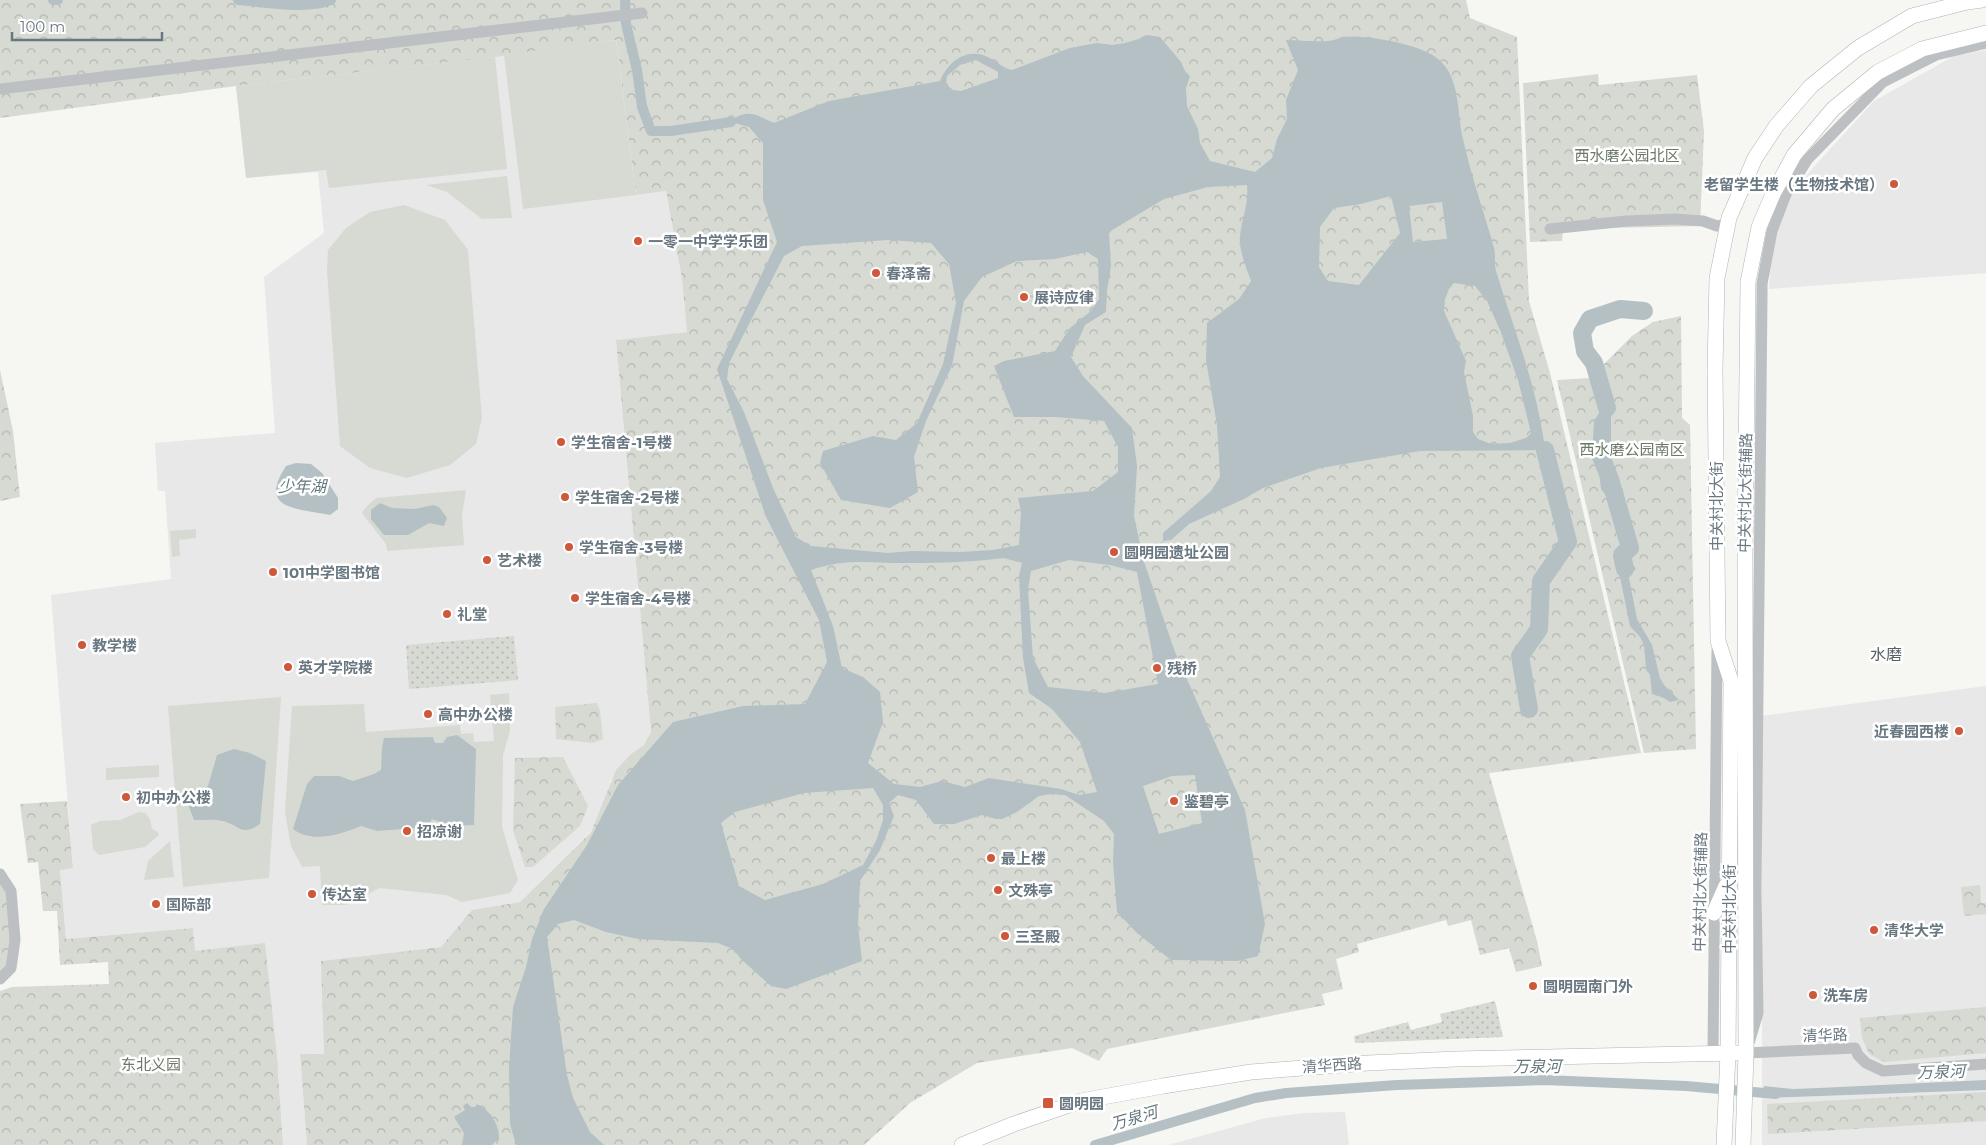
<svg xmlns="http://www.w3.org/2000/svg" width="1986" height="1145" viewBox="0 0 1986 1145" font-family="Montserrat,'Noto Sans SC',sans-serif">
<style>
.built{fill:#e7e8e7}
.grass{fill:url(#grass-dots)}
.forest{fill:url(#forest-crowns)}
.garden{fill:#d6dad3}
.water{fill:#b4c0c3;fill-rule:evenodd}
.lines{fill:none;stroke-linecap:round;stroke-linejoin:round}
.canal{stroke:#b4c0c3;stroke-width:10}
.river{stroke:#b4c0c3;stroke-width:18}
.major-casing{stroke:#b0b4b7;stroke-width:16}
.minor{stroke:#bcc0c3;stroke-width:11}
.major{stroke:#fff;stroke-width:15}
.poi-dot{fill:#cf573a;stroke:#fff;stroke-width:2}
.labels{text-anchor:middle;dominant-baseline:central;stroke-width:5;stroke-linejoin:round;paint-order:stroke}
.park-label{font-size:15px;fill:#6b7967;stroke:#fff}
.poi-label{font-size:15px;font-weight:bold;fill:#697781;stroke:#fff;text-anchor:start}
.street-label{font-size:15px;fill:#697781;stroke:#fff}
.water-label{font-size:16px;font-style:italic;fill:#64777d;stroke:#fff}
.neighbourhood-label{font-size:16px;fill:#566067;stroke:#fff}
</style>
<defs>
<pattern id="grass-dots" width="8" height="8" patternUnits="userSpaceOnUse" patternTransform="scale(1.25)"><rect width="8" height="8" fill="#d6dad3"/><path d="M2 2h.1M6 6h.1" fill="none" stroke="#b2b6b1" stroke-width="1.8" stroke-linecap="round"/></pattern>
<pattern id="forest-crowns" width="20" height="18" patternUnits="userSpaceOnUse" patternTransform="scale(1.25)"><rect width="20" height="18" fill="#d6dad3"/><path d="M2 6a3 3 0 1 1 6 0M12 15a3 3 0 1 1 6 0" fill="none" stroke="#b2b6b1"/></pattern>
</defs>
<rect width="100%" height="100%" fill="#f6f6f3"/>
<g class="built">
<polygon points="1986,50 1986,273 1769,289 1773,239 1790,197 1810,171 1874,101 1954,56"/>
<polygon points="504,55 636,195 666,191 682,279 687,332 616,340 651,732 644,745 631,754 611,780 604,802 591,831 520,902 472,910 441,947 322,961 324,1054 300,1055 307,1145 283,1145 277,1057 195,951 193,928 66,939 60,869 73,868 51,595 171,579 165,491 158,491 155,443 275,433 264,277 324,233 318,172 246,178 236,86"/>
<polygon points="1986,686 1986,1145 1762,1145 1762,716"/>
<polygon points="1345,1112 1349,1145 1168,1145 1266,1118 1304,1113"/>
</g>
<g class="grass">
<polygon points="514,636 518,680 409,689 406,645"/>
<polygon points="1495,1001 1503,1037 1355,1043 1354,1036 1408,1022 1411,1030 1442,1022 1440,1014"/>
</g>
<g class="forest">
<polygon points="0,0 1466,0 1470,18 1517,37 1529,301 1550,373 1641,753 1489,773 1537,941 1542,966 1516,972 1509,948 1480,955 1471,920 1448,926 1446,920 1357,944 1359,952 1336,959 1343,989 1322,994 1325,1005 1107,1049 1099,1061 1072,1048 977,1063 910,1103 864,1145 307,1145 300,1054 324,1054 321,961 441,947 472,910 520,902 591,832 616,770 631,754 644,745 651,732 616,340 687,332 682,279 666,191 636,195 616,40 495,57 236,86 0,118"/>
<polygon points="1598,74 1599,85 1697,75 1704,131 1700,226 1563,229 1562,241 1530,242 1523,83"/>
<polygon points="1681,316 1682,418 1690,425 1696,749 1644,753 1557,380 1590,378 1632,336 1653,322"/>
<polygon points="0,370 13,431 20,497 0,501"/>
<polygon points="597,703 600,711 603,739 593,743 556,739 555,707"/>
<polygon points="563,757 588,806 580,826 533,867 525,867 513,830 515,758"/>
<polygon points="67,801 73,868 60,870 66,939 193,928 195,951 265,943 277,1057 283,1145 0,1145 0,991 12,987 109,984 108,962 60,965 57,911 43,911 38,862 28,863 20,804"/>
<polygon points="0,874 11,891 11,968 0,979"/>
<polygon points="1980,885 1981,903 1986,903 1986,914 1964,916 1961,887"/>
<polygon points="1986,1007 1986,1053 1884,1062 1869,1054 1862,1038 1860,1018"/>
<polygon points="1986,1092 1986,1121 1768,1134 1767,1104"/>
</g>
<g class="garden">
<polygon points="616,40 636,195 523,209 504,55"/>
<polygon points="495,57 507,169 329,188 326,170 246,178 236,86"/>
<polygon points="507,176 512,218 482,219 447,192 426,185"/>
<polygon points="404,205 445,220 468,250 482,418 476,444 450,465 407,478 370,468 340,446 327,271 328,250 346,228 370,212"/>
<polygon points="466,490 462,515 464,545 387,551 386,544 362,513 365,508 376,498"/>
<polygon points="196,529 196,538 179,540 180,556 172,557 170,531"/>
<polygon points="509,693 510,731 503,755 502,827 518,880 510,893 462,902 446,895 380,888 346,905 322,905 320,866 302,867 291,846 285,812 292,706 364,704 366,732 460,725 461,734 473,733 474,742 494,741 490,695"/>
<polygon points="281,697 269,878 183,887 168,706"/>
<polygon points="159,765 159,777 106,780 106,768"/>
<polygon points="139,812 145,813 150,819 152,829 158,832 159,835 145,847 99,855 93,849 91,825 100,821 120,820"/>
<polygon points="170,841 174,877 144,880 148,861"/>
</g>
<g class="water">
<path d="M 1146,35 L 1160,37 L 1181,62 L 1185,71 L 1190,76 L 1186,88 L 1187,106 L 1198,129 L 1200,143 L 1210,161 L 1255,172 L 1272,158 L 1277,139 L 1287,119 L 1286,100 L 1298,70 L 1286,40 C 1300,40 1314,42 1328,41 C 1333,41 1338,38 1343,37 C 1364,34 1417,44 1434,56 C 1462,75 1456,111 1463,139 C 1471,176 1484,212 1494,248 C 1496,256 1494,264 1496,271 C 1514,330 1538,389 1545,450 L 1420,451 L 1321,468 L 1263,488 L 1244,499 L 1189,524 L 1171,540 L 1164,541 L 1143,559 L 1175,652 L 1245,810 L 1265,924 L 1258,956 L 1237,961 L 1171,960 L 1137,933 L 1117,912 L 1113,862 L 1114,834 L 1104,821 L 1065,795 L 1051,794 L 1039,796 L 1017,812 L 1002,819 L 996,819 L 982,815 L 954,824 L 934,824 L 916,800 L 898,795 L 889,803 L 894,816 L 880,850 L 860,881 L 858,925 L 862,961 L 786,989 L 771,986 L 741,959 L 733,949 L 718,943 L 638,939 L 606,932 L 574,920 L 558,924 L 547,937 L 567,1075 L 573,1098 L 590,1132 L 604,1145 L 516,1145 L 510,1124 L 509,1068 L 513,1007 L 526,967 L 532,939 L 544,909 L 587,845 L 618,785 L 673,722 L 743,706 L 805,704 L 827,662 L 819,620 L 766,517 L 717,369 L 777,242 L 763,200 L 763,143 L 749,127 L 731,122 C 746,107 758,116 774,123 L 829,101 L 940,81 C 948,62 966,47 988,57 C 997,61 1002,68 1012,70 L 1070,48 L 1097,43 L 1112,45 L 1125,43 L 1139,39 ZM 976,60 L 998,72 L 998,78 L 961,91 L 953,90 L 946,84 L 947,76 L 960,65 ZM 1247,185 C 1249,203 1242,218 1240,236 C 1239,251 1246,267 1251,281 L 1239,299 L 1207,323 L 1206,360 L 1217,425 L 1220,477 L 1211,491 L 1163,533 L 1163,541 L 1143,558 L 1134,516 L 1137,466 L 1132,428 L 1083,376 L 1071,357 L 1085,325 L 1106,312 L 1107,291 L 1111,266 L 1109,232 L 1164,199 L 1208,187 ZM 1391,196 L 1400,233 L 1359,285 L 1328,281 L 1319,267 L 1320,227 L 1334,208 L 1361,204 ZM 1442,202 L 1447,239 L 1413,242 L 1409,206 ZM 888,240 L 931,243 L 949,264 L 956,303 L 943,364 L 917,423 L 896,440 L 873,436 L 823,451 L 820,463 L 841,500 L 890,508 L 918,492 L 914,457 L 926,421 L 952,366 L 964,301 L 982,277 L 1017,261 L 1055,259 L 1087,252 L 1098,259 L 1099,299 L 1091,311 L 1070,328 L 1055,351 L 1004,361 L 994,366 L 1014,417 L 1056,417 L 1104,421 L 1118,447 L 1118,472 L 1093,491 L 1018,498 L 1021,511 L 1019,545 L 993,550 L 960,552 L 912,551 L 888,553 L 811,546 L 796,537 L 773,488 L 744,412 L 727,379 L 729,363 L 784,256 L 802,246 ZM 1454,283 L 1475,286 L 1487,301 L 1500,330 L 1518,380 L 1531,433 L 1526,438 L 1510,443 L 1491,444 L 1478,439 L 1473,432 L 1473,416 L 1464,372 L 1466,361 L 1444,311 L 1445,299 L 1449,289 ZM 1004,558 L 1022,563 L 1019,576 L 1023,658 L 1029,693 L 1052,709 L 1080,742 L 1097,792 L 1079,795 L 1061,789 L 989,778 L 965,787 L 942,781 L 920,787 L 894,784 L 868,763 L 883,722 L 880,692 L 863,677 L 842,668 L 833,626 L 811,570 C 850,557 873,564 911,563 C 943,563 973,562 1004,558 ZM 1069,560 L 1110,565 L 1137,572 L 1158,684 L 1105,693 L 1048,687 L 1033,658 L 1028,590 L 1031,571 ZM 1195,775 L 1202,823 L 1159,834 L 1143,786 L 1172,776 ZM 873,788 L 883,805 L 883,820 L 876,841 L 863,865 L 823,884 L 765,900 L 739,886 L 721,823 L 735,812 L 804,793 Z"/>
<polygon points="1603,384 1608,403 1611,409 1611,485 1619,495 1630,551 1625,558 1637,619 1652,645 1660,678 1664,685 1679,700 1670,702 1664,698 1652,694 1650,675 1646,668 1644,645 1640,637 1630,626 1616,557 1623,544 1617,513 1611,507 1609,499 1601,489 1599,471 1592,459 1594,421 1601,410 1599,387"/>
<path d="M 296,463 L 311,464 L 322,473 L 338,498 L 338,509 L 330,515 C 298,508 257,511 286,466 Z"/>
<polygon points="380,503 392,508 415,509 433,505 439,507 447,518 444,526 429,523 408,535 384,535 371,519 371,510"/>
<path d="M 457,735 L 476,749 L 474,825 L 447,826 L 443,823 L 432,819 L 428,827 L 377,831 L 361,826 C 342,834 312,844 293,829 L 307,784 L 314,776 L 339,776 L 353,781 L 374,774 L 381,770 L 382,748 L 384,738 L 433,737 L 435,743 L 443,743 L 447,737 Z"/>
<path d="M 234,749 L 250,753 L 266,761 L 260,824 C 241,837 241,826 223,821 C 214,819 203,820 194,820 L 189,807 L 195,794 L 208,786 L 217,755 Z"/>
<polygon points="1986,1080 1986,1090 1764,1098 1764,1086 1793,1089 1819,1088"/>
<path d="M 467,1103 L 471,1107 L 475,1107 L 477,1104 C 491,1111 500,1125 499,1141 L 497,1140 L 492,1145 L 462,1145 L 464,1133 L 454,1117 L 465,1110 L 463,1106 Z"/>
</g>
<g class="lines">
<g class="canal">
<polyline points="53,0 58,0"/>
<path d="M 238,0 C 263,2 309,10 331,0"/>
<polyline points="625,0 626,24 637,70 642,107 651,131 671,131 731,122"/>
<polyline points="1095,1145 1255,1098 1286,1093 1397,1085 1545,1080 1686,1086 1776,1094"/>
</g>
<g class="river">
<polyline points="1607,408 1594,363 1585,351 1582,333 1590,319 1620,309 1644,311"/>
<polyline points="1602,459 1610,479 1630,548 1622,555 1625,569"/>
<polyline points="1529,709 1520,656 1539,629 1541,581 1568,542 1545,450"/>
</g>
<defs>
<g id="major">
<polyline points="1714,913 1726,886"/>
<polyline points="962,1145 1014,1124 1081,1101 1163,1086 1251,1072 1368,1063 1456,1059 1737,1053"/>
<polyline points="1724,1145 1728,1053 1731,681 1718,641 1715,369 1717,278 1729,218 1755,158 1777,125 1811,86 1858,48 1912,16 1967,2 1982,0"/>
<polyline points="1743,1145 1746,1053 1745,557 1748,282 1759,227 1773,194 1794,155 1833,109 1878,72 1922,49 1986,33"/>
</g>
</defs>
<use href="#major" class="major-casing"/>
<g class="minor">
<polyline points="1986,43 1936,55 1883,82 1807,160 1786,194 1772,231 1762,284 1762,295 1756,890 1758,1013 1746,1053 1855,1048 1858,1055 1866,1063 1883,1071 1986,1064"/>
<polyline points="0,89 642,13"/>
<polyline points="1550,229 1626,221 1675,219 1703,221 1717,226 1728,224"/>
<polyline points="0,874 11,891 15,940 11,968 0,979"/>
<polyline points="1713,1053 1717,650"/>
</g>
<use href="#major" class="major"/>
</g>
<g class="poi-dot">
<circle cx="1894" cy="184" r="5"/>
<circle cx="638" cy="241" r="5"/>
<circle cx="876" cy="273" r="5"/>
<circle cx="1024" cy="297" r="5"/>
<circle cx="561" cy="442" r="5"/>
<circle cx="565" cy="497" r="5"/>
<circle cx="569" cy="547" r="5"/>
<circle cx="1114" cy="552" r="5"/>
<circle cx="487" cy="560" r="5"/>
<circle cx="273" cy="572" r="5"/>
<circle cx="575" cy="598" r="5"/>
<circle cx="447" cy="614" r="5"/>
<circle cx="82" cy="645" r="5"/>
<circle cx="288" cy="667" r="5"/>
<circle cx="1157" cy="668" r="5"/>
<circle cx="428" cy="714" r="5"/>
<circle cx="1959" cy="731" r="5"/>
<circle cx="126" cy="797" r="5"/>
<circle cx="1174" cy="801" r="5"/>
<circle cx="407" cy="831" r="5"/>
<circle cx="991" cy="858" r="5"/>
<circle cx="998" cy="890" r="5"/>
<circle cx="312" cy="894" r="5"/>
<circle cx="156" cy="904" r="5"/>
<circle cx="1874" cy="930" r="5"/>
<circle cx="1005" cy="936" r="5"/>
<circle cx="1533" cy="986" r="5"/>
<circle cx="1813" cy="995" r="5"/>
<rect x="1042" y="1097" width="12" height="12" rx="2.5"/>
</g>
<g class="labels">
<g class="park-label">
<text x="1627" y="155">西水磨公园北区</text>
<text x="1632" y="449">西水磨公园南区</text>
<text x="151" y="1064">东北义园</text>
</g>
<g class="poi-label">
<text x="1884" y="184" text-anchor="end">老留学生楼（生物技术馆）</text>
<text x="648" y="241">一零一中学学乐团</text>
<text x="886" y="273">春泽斋</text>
<text x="1034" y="297">展诗应律</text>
<text x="571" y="442">学生宿舍-1号楼</text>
<text x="575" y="497">学生宿舍-2号楼</text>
<text x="579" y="547">学生宿舍-3号楼</text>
<text x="1124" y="552">圆明园遗址公园</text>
<text x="497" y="560">艺术楼</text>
<text x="283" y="572">101中学图书馆</text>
<text x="585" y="598">学生宿舍-4号楼</text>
<text x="457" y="614">礼堂</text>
<text x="92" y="645">教学楼</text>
<text x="298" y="667">英才学院楼</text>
<text x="1167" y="668">残桥</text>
<text x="438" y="714">高中办公楼</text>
<text x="1949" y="731" text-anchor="end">近春园西楼</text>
<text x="136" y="797">初中办公楼</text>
<text x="1184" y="801">鉴碧亭</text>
<text x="417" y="831">招凉谢</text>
<text x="1001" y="858">最上楼</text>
<text x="1008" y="890">文殊亭</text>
<text x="322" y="894">传达室</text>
<text x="166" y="904">国际部</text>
<text x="1884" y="930">清华大学</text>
<text x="1015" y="936">三圣殿</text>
<text x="1543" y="986">圆明园南门外</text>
<text x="1823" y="995">洗车房</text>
<text x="1059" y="1103">圆明园</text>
</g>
<g class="street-label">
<text transform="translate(1745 493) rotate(-89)">中关村北大街辅路</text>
<text transform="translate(1716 506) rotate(-90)">中关村北大街</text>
<text transform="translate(1700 892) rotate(-89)">中关村北大街辅路</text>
<text transform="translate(1729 909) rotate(-90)">中关村北大街</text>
<text transform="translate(1825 1035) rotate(-2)">清华路</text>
<text transform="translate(1332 1065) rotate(-4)">清华西路</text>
</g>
<g class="water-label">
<text x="302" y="486">少年湖</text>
<text x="1537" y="1066">万泉河</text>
<text transform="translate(1941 1072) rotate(-2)">万泉河</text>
<text transform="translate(1134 1118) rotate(-16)">万泉河</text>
</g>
<g class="neighbourhood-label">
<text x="1886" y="654">水磨</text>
</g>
</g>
<path d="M12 32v8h150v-8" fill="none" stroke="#697781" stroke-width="2.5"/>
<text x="20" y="32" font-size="15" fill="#697781" stroke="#ffffff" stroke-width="4" paint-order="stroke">100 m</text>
</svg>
